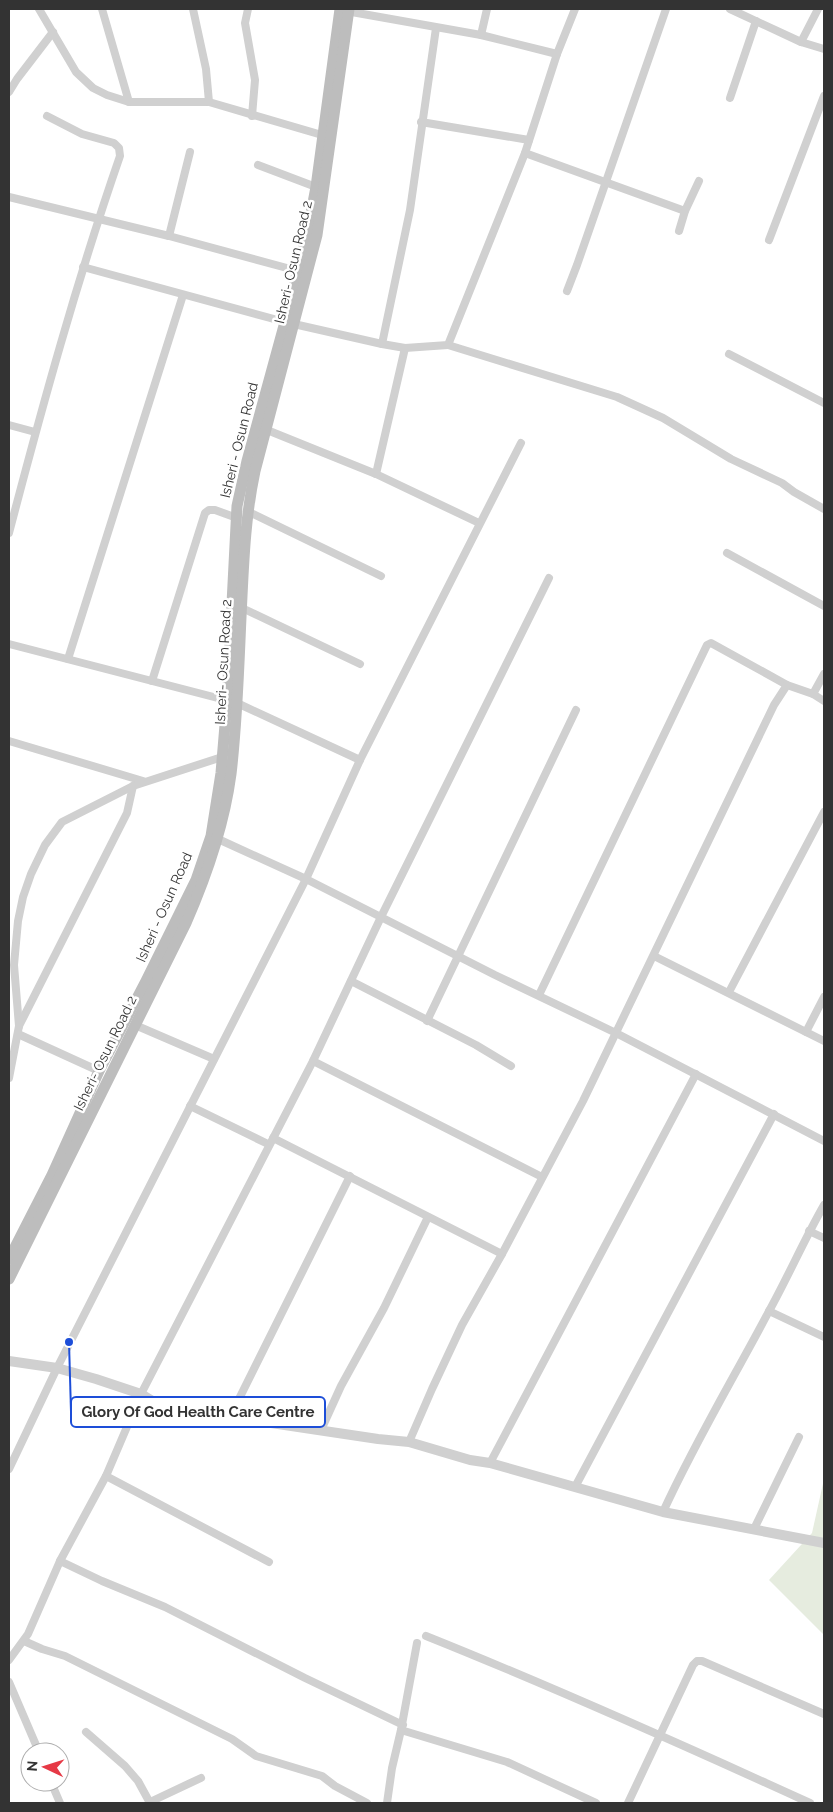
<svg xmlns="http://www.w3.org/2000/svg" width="833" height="1812" viewBox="0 0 833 1812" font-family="Raleway,sans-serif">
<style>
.green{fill:#e6ecdf}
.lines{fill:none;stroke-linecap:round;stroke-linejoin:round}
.minor{stroke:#d0d0d0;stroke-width:8}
.tertiary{stroke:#d0d0d0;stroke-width:10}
.secondary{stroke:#bdbdbd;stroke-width:11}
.labels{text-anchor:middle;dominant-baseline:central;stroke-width:5;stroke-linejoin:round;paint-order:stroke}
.street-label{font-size:14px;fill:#333;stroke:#fff}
.leader{fill:none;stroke:#1d4ed8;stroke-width:2}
.callout-dot{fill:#1d4ed8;stroke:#fff;stroke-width:2}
.callout{fill:#fff;stroke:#1d4ed8;stroke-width:2}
.callout-label{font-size:15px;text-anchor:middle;font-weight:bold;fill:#333}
</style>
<rect width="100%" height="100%" fill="#fff"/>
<polygon class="green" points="824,1479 824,1635 769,1580 812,1533"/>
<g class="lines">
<g class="minor">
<polyline points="39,9 76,72 93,88 107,95 129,102 209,102 322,135"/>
<polyline points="102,9 129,102"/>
<polyline points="193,9 206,69 209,102"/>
<polyline points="248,9 245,23 255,80 252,116"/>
<polyline points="730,9 801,42 824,49"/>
<polyline points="346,11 481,35 557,54"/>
<polyline points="481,35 487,9"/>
<polyline points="801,42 818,9"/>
<polyline points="9,92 17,79 53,32"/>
<polyline points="730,98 756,21"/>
<polyline points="421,122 529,140"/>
<polyline points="525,153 685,211"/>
<polyline points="258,165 316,187"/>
<polyline points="9,197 169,236 298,271"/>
<polyline points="679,231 685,211 699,181"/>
<polyline points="169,236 190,152"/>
<polyline points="769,240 824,96"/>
<polyline points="83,267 285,322 382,344 405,348 448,345 525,153 557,54 575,9"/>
<polyline points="567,291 577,265 666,9"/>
<polyline points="382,344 410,210 436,28"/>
<polyline points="448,345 617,397 663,418 731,459 782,483 794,492 824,509"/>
<polyline points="729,354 824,403"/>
<polyline points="9,425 35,432"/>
<polyline points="267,430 376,474 479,523"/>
<polyline points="376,474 405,348"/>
<polyline points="247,511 381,576"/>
<path d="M 9,533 C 42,407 77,280 120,156 L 119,148 L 114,143 L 82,134 L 47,116"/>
<polyline points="727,553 824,606"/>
<polyline points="242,608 360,664"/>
<polyline points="9,644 237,703 360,760"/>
<polyline points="68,659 183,295"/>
<polyline points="152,681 205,513 209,510 215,510 237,518"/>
<polyline points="813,694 824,701"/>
<polyline points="9,741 143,781"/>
<polyline points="218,839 306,879 495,975 616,1033 824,1141"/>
<polyline points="654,956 824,1041"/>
<polyline points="351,981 476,1045 511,1066"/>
<polyline points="729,992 824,812"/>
<polyline points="539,995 707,645 711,643 787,685 813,694 824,674"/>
<polyline points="427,1021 576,710"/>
<polyline points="135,1025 214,1059"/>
<polyline points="19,1026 14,965 18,921 23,897 31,874 45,845 62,822 133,786 222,757"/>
<polyline points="806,1032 824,997"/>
<polyline points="18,1034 99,1071"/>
<polyline points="313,1061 542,1177"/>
<polyline points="9,1078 19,1026 127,813 133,786"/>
<polyline points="190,1106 268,1144"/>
<polyline points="273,1138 502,1254"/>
<polyline points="809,1231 824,1238"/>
<polyline points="769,1311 824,1337"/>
<polyline points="230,1417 350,1176"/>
<polyline points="321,1430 341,1386 384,1308 428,1217"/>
<polyline points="409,1442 432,1389 462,1325 502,1254 583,1101 774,705 787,685"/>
<polyline points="490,1463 696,1074"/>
<polyline points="9,1469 57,1368 306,879 360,760 521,443"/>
<polyline points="106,1476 269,1562"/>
<polyline points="575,1487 774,1114"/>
<path d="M 663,1512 C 694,1444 733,1379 768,1313 C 788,1277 804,1240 824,1205"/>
<polyline points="754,1529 799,1437"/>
<polyline points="60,1561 102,1581 165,1607 305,1678 403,1725"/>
<path d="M 426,1636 C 556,1688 683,1745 810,1803"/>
<polyline points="24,1641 42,1649 65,1656 232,1739 256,1756 322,1776 335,1786 367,1803"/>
<polyline points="9,1660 28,1634 60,1561 106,1476 141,1394 313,1061 381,917 549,578"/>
<polyline points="9,1682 39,1752"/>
<polyline points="401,1730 507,1762 596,1803"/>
<polyline points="86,1732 125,1766 138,1781 150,1803"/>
<polyline points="51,1782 60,1803"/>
<polyline points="150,1802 201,1778"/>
<polyline points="387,1803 392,1768 401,1730 417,1643"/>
<polyline points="628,1803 693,1665 697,1661 702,1661 824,1714"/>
</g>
<polyline class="tertiary" points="9,1361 57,1368 96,1379 141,1394 159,1405 188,1414 230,1417 378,1439 409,1442 470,1460 490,1463 663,1512 824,1543"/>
<g class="secondary">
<polyline points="9,1259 52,1175 99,1071 146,981 196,880 211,836 221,773 227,701 237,506 247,461 285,322 308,229 316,187 340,9"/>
<path d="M 9,1279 L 186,923 C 207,875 224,827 231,774 C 238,715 239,655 242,596 C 244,554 246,513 255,471 L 317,235 L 349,9"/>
</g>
</g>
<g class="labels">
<g class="street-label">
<text transform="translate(293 262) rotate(-77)">Isheri- Osun Road 2</text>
<text transform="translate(239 440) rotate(-76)">Isheri - Osun Road</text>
<text transform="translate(223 662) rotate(-87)">Isheri- Osun Road 2</text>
<text transform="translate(164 907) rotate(-66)">Isheri - Osun Road</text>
<text transform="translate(105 1053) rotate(-64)">Isheri- Osun Road 2</text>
</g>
</g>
<path class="leader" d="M69 1342L71 1412"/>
<circle class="callout-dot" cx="69" cy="1342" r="5"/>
<rect class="callout" x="71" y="1397" width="254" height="30" rx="5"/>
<g class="callout-label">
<text x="198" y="1417">Glory Of God Health Care Centre</text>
</g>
<rect width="833" height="1812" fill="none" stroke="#333333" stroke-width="20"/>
<g transform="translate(45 1767) rotate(274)"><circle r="24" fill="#ffffff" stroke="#adadad"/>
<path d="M0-4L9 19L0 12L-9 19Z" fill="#e63946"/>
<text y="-8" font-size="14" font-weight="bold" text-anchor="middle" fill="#333333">N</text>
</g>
</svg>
